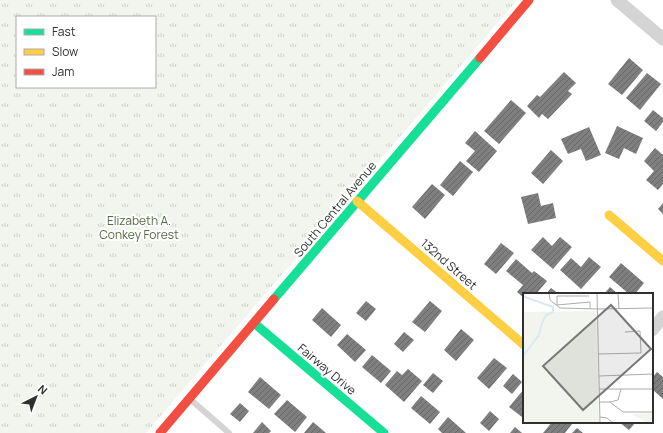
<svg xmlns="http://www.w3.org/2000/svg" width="663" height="433" viewBox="0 0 663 433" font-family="Manrope,sans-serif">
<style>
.park{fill:url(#park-tufts);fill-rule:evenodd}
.building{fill:url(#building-hatch)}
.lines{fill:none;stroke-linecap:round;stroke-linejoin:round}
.lane{stroke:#d4d4d4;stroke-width:6}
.street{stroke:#d4d4d4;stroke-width:13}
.fast{stroke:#16e098;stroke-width:9}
.slow{stroke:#ffcf43;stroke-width:9}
.jam{stroke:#f24e42;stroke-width:9}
.labels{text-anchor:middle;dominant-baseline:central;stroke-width:4;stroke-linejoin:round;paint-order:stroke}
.street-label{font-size:12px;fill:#2f2f2f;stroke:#fff}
.park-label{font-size:12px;fill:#54693f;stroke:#fff}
.inset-river{fill:none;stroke:#dbe9f0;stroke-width:2}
.inset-road{fill:none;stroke:#acacac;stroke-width:1}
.view{fill:#787878;fill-opacity:0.15;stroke:#787878;stroke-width:2}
.inset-edge{fill:none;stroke:#2f2f2f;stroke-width:2}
</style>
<defs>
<pattern id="park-tufts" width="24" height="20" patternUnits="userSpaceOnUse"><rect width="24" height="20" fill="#f1f5ed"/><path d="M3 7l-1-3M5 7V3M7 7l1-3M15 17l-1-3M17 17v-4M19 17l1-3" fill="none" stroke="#cfd2cc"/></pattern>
<pattern id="building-hatch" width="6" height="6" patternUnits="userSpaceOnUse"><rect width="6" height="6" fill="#7f7f7f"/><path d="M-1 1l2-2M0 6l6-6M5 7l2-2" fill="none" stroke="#686868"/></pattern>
</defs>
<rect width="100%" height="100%" fill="#fff"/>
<path class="park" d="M 0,0 L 517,0 L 146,433 L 0,433 ZM 17,17 L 155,17 L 155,87 L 17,87 Z"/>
<g class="building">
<polygon points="629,58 643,70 622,95 608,84"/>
<polygon points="564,72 576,83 568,91 572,94 548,119 542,114 539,118 527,106 537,95 540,97"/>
<polygon points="647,73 661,84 640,110 626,98"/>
<polygon points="511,100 526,113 499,144 484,131"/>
<polygon points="653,110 663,118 663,122 656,131 644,121"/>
<polygon points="617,126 643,138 636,154 624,148 619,159 605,153"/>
<polygon points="589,127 601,155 586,161 581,149 568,154 561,139"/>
<polygon points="475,131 497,151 479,172 466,161 475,151 465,143"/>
<polygon points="655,148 663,155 663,184 658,190 646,180 654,171 644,161"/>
<polygon points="551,150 563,161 543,184 531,173"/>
<polygon points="460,161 473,172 453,196 440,185"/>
<polygon points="432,184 445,195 425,219 412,207"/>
<polygon points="538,193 541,206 553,203 556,218 528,224 521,197"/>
<polygon points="663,203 663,214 658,209"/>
<polygon points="543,237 552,246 560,237 572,247 553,269 531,250"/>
<polygon points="501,243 514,253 496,274 484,264"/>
<polygon points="589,257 601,267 581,289 560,270 571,258 581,267"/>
<polygon points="516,259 532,273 534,271 547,281 536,294 524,294 524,298 517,292 523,285 506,271"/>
<polygon points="621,263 644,283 635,294 629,294 609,277"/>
<polygon points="610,287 618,294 604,294"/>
<polygon points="551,288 559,294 546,294"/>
<polygon points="366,301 376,309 366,321 356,313"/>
<polygon points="430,301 442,311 425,332 412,322"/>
<polygon points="322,308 341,325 331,337 312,320"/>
<polygon points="461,329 474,340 456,361 444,350"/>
<polygon points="404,332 414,340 403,352 394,344"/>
<polygon points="347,334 366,350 355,362 337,345"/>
<polygon points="372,355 391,371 381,383 362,367"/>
<polygon points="494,358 507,368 489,389 477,378"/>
<polygon points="408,369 422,381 404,402 385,385 397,371 402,375"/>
<polygon points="657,372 663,377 663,399 652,389 652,378"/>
<polygon points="433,373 443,381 433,393 423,385"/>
<polygon points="513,374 522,382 512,394 503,386"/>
<polygon points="260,377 281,395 269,409 248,392"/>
<polygon points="524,389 524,414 522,417 509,407"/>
<polygon points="421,396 440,412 430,424 411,408"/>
<polygon points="287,400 307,417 295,432 274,414"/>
<polygon points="240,403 249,411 240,422 230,414"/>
<polygon points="490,411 499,419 489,431 480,423"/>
<polygon points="448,417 466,433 442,433 438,429"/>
<polygon points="262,422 271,431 269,433 253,433"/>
<polygon points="313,422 326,433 304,433"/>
<polygon points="552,422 569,422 572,424 565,433 543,433"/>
<polygon points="619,422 636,422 629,430"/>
<polygon points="515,427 522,433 510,433"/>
<polygon points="577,428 583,433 572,433"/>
</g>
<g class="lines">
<polyline class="lane" points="190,399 229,433"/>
<g class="street">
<polyline points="617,0 663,39"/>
<polyline points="652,330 663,317"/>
</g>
<g class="fast">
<polyline points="274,299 480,58"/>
<polyline points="254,323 384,433"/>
</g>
<g class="slow">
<polyline points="357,201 524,345"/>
<polyline points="609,215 663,261"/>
</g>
<g class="jam">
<polyline points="480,58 529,0"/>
<polyline points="160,433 274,299"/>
</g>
</g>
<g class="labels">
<g class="street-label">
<text transform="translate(335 209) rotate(-50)">South Central Avenue</text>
<text transform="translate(449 264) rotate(41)">132nd Street</text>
<text transform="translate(327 369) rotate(40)">Fairway Drive</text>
</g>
<g class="park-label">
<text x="139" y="220">Elizabeth A.<tspan x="139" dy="14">Conkey Forest</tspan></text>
</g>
</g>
<g transform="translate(523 293)">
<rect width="130" height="130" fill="#fff"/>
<path d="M 130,120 L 130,126 L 125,130 L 108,121 Z" fill="#f1f5ed"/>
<path d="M 73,18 L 76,130 L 0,130 L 0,19 Z" fill="#f1f5ed"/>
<path class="inset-river" d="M 0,0 L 2,4 L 30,14 L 30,19 L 23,22 L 19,30 L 16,42 L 0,63"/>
<path class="inset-road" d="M 26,0 L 27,7 L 37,15 L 74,16M 74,0 L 77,130M 95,0 L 96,16M 66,3 L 34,3 L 34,12 L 67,9 L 67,16M 74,16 L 130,15M 75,61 L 118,60 L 117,38 L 102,39M 76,83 L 130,81M 76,96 L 130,96M 77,109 L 87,109 L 100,119 L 130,119M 87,109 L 95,107 L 98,96M 77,124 L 84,125 L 90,130"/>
<path class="view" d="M 88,12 L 128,56 L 60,117 L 20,73 Z"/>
<rect width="130" height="130" class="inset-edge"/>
</g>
<rect x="16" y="16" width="140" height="72" fill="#ffffff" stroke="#acacac"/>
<rect x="24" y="29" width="20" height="6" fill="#16e098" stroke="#acacac"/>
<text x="52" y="36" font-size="12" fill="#2f2f2f">Fast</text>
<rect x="24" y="49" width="20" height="6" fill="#ffcf43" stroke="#acacac"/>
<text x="52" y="56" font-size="12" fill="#2f2f2f">Slow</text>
<rect x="24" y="69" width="20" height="6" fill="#f24e42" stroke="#acacac"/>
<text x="52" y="76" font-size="12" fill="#2f2f2f">Jam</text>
<g transform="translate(36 397) rotate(42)" stroke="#ffffff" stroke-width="3" paint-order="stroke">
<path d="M0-3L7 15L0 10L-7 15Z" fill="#2f2f2f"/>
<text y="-6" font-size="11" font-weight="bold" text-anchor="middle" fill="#2f2f2f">N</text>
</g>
</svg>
